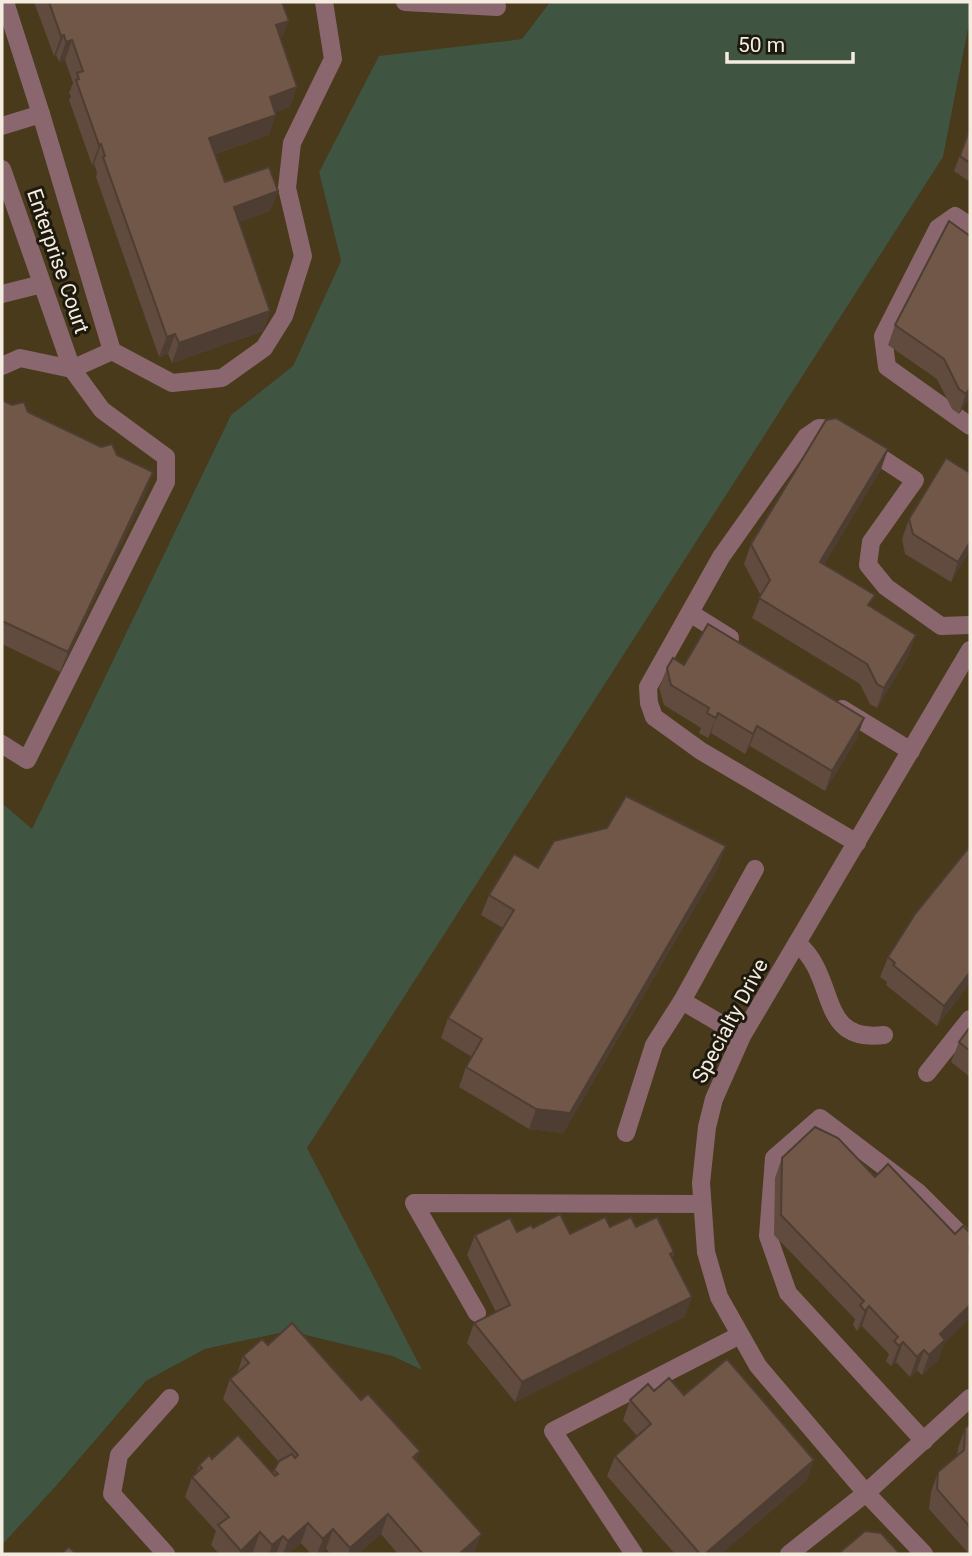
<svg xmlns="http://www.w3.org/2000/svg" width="972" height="1556" viewBox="0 0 972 1556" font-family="Roboto,sans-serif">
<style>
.built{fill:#483a1a}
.green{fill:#405442}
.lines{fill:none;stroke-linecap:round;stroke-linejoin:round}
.minor{stroke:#8a676e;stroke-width:18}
.wall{fill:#604b3e}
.shaded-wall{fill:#4e3d32}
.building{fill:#705748;stroke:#4e3d32;stroke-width:2}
.labels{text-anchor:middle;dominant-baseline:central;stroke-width:6;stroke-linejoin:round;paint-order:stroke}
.street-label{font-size:21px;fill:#f4eddf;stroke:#1e190e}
</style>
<rect width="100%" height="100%" fill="#3b3018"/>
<g class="built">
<polygon points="2,2 550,2 522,39 379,57 319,172 341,261 293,366 231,415 32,830 2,803"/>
<polygon points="970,19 970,1554 2,1554 2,1545 56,1486 146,1381 205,1349 289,1331 392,1356 421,1370 306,1148 943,157"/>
</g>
<polygon class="green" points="550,2 970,2 970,19 943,157 307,1148 422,1370 392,1356 289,1331 205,1349 146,1381 56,1486 2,1545 2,803 32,829 231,415 293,366 341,261 319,172 379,56 522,39"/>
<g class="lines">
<g class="minor">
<polyline points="405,2 497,7"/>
<polyline points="41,114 112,351"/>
<polyline points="2,126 41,114 5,2"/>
<polyline points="2,169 72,369 102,410 166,457 166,482 27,760 2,744"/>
<polyline points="970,226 955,216 938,228 883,336 887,367 970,426"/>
<polyline points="2,294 42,284"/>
<polyline points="2,366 20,358 72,369 112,351 172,383 222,378 264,348 284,316 303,256 287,188 292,143 333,59 324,2"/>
<polyline points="690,613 730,638"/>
<polyline points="842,709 911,751"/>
<polyline points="857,843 701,751 654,717 649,703 648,687 721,557 806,437 819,428 837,429 915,480 871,542 868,565 886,587 941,626 970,625"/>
<path d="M 797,943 C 839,978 816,1043 884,1035"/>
<polyline points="682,1001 755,869"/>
<polyline points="927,1073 970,1019"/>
<polyline points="626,1133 654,1045 682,1001 742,1036"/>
<polyline points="477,1313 414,1203 702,1204"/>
<polyline points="924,1441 788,1293 768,1236 774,1158 820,1118 919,1193 970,1244"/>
<polyline points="166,1554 112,1494 119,1455 170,1398"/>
<polyline points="634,1554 553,1431 740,1335"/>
<polyline points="789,1554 866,1493 970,1398"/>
<polyline points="924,1554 866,1493 758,1366 719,1297 706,1252 701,1183 707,1127 714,1099 742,1036 970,650"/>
</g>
</g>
<g class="wall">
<polygon points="34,2 282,2 281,41 297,87 290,107 275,112 269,135 215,154 225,182 278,191 270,211 239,222 270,311 263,331 172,363 168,354 159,357 96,177 97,173 94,164 92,165 69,100 71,96 69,93 73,83 65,60 59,62 56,55 54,56"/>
<polygon points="970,128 970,182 954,171"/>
<polygon points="970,236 970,402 968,400 959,414 952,409 937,379 888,345 895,325"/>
<polygon points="2,400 153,472 146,492 60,672 2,644"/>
<polygon points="888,449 881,469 824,564 870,607 909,655 877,708 870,704 860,684 752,618 761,596 744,564 751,544"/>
<polygon points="970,473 970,550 951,582 905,554 902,539 909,519"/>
<polygon points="684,665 864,718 857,738 825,791 750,746 745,754 711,733 708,738 699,733 701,728 664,705 659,688 667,668"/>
<polygon points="719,866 563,1133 529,1129 459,1087 466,1067 472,1057 441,1038 448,1018 503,928 481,915 489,895 538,868"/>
<polygon points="888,957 970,983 937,1026 886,985 887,982 880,977"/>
<polygon points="970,1027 970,1077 951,1062 959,1042"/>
<polygon points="782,1158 875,1177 955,1234 970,1233 970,1318 944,1343 938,1360 922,1375 917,1370 910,1377 896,1362 891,1366 886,1361 889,1354 862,1326 857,1331 853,1325 855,1319 774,1235 775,1178"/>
<polygon points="610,1227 636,1227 674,1252 672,1258 692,1297 684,1317 515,1402 467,1343 474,1323 496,1312 467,1255 475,1235 517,1232 533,1228 570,1234"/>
<polygon points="268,1345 416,1461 474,1554 398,1554 381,1534 358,1554 331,1554 326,1549 320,1554 311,1554 301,1543 288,1554 255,1554 253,1552 250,1554 219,1554 211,1545 216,1531 185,1497 192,1477 196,1473 199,1465 212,1459 272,1473 279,1462 223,1399 230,1379 237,1373 243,1356"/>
<polygon points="654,1391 684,1395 807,1480 721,1554 675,1554 607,1476 615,1456 637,1436 623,1420 630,1400"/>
<polygon points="970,1424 970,1554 969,1554 929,1509 931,1492 938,1472 957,1456 958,1448 965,1428"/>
</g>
<g class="shaded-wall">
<polygon points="289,21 281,41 276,25"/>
<polygon points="64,35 56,55 54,56 61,36"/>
<polygon points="72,40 65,60 59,62 66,42"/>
<polygon points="297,87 290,107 262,117 270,97"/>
<polygon points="276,115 269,135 202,158 209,138"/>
<polygon points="101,144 94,164 92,165 99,145"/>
<polygon points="278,191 270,211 226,227 234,207"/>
<polygon points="270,311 263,331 172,363 179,343"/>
<polygon points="175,334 168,354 159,357 167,337"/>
<polygon points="970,388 970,395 968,400 959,414 966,394"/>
<polygon points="888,449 881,469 813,582 820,562"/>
<polygon points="153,472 146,492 60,672 68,652"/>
<polygon points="970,542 970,550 951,582 958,562"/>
<polygon points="916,635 909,655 877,708 884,688"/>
<polygon points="718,713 711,733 708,738"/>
<polygon points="864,718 857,738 825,791 832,771"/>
<polygon points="757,726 750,746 745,754 753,734"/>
<polygon points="726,846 719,866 563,1133 529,1129 536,1109"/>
<polygon points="970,972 970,983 937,1026 944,1006"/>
<polygon points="692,1297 684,1317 515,1402 522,1382"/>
<polygon points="970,1305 970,1318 944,1343 938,1360 922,1375 929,1355 940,1334"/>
<polygon points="869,1306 862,1326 857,1331 865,1311"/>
<polygon points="903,1342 896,1362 891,1366 899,1346"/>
<polygon points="924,1350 917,1370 910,1377 917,1357"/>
<polygon points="420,1451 412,1471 413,1457"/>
<polygon points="814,1460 807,1480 721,1554 705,1554"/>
<polygon points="388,1514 381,1534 358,1554 348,1554 350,1548"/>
<polygon points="308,1523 301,1543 288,1554 283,1554 288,1541"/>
<polygon points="333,1529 326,1549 320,1554 317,1554 323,1539"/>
<polygon points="260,1532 253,1552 250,1554 240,1554 241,1551"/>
<polygon points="482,1534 474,1554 459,1554"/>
<polygon points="283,1536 276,1554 269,1554 272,1545"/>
</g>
<g class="building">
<polygon points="49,2 282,2 289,21 276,25 297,87 270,97 276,115 209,138 225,182 269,167 278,191 234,207 270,311 179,343 175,334 167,337 103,157 105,156 101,144 99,145 76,80 79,79 77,73 83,71 72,40 66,42 64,35 61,36"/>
<polygon points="970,128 970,163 960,156"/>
<polygon points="949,221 970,236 970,388 966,394 959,389 944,359 895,325"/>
<polygon points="2,400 12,405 24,402 28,412 101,447 112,444 117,455 153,472 68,652 2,621"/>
<polygon points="836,418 888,449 820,562 875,595 868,605 916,635 884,688 877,684 867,664 759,598 770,580 751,544 826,420"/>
<polygon points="946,458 970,473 970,542 958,562 913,534 909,519"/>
<polygon points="708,624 864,718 832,771 757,726 753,734 718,713 716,718 707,713 709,708 671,685 667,668 673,658 684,665"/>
<polygon points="626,796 726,846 570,1113 536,1109 466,1067 482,1039 448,1018 514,910 489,895 514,854 538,868 554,841 607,828"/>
<polygon points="970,846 970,972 944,1006 893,965 895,963 888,957 915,914"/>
<polygon points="970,1027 970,1051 959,1042"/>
<polygon points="815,1127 838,1138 875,1177 888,1164 955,1234 963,1226 970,1233 970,1246 969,1248 970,1249 970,1305 940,1334 945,1340 929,1355 924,1350 917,1357 903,1342 899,1346 894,1341 898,1337 869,1306 865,1311 860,1305 864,1301 781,1215 782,1158"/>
<polygon points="560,1214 570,1234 605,1217 610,1227 631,1217 636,1227 657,1217 674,1252 670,1254 692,1297 522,1382 474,1323 510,1305 475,1235 510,1218 517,1232 531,1225 533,1228"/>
<polygon points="292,1323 361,1400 368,1394 420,1451 413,1457 482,1534 459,1554 423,1554 388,1514 350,1548 333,1529 323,1539 308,1523 288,1541 283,1536 272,1545 260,1532 241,1551 218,1525 229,1517 192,1477 202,1468 199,1465 209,1455 212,1459 238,1435 275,1476 278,1474 274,1470 279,1461 292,1454 295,1458 298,1455 230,1379 249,1363 243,1356 262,1339 268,1345"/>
<polygon points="727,1359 814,1460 705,1554 700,1554 615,1456 651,1424 630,1400 648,1384 654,1391 669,1378 684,1395"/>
<polygon points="970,1424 970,1527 937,1489 938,1472 964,1450 965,1428"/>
<polygon points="865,1531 881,1533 900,1554 838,1554"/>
<polygon points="69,1547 76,1554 61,1554"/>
</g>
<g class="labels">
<g class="street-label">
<text transform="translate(58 261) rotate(71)">Enterprise Court</text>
<text transform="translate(730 1021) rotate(-62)">Specialty Drive</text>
</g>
</g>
<rect width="972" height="1556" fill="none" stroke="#f4eddf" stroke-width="7"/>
<path d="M727 52v10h126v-10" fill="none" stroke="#f4eddf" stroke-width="3.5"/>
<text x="738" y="52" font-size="21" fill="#f4eddf" stroke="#1e190e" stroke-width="5" paint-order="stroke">50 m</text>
</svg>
